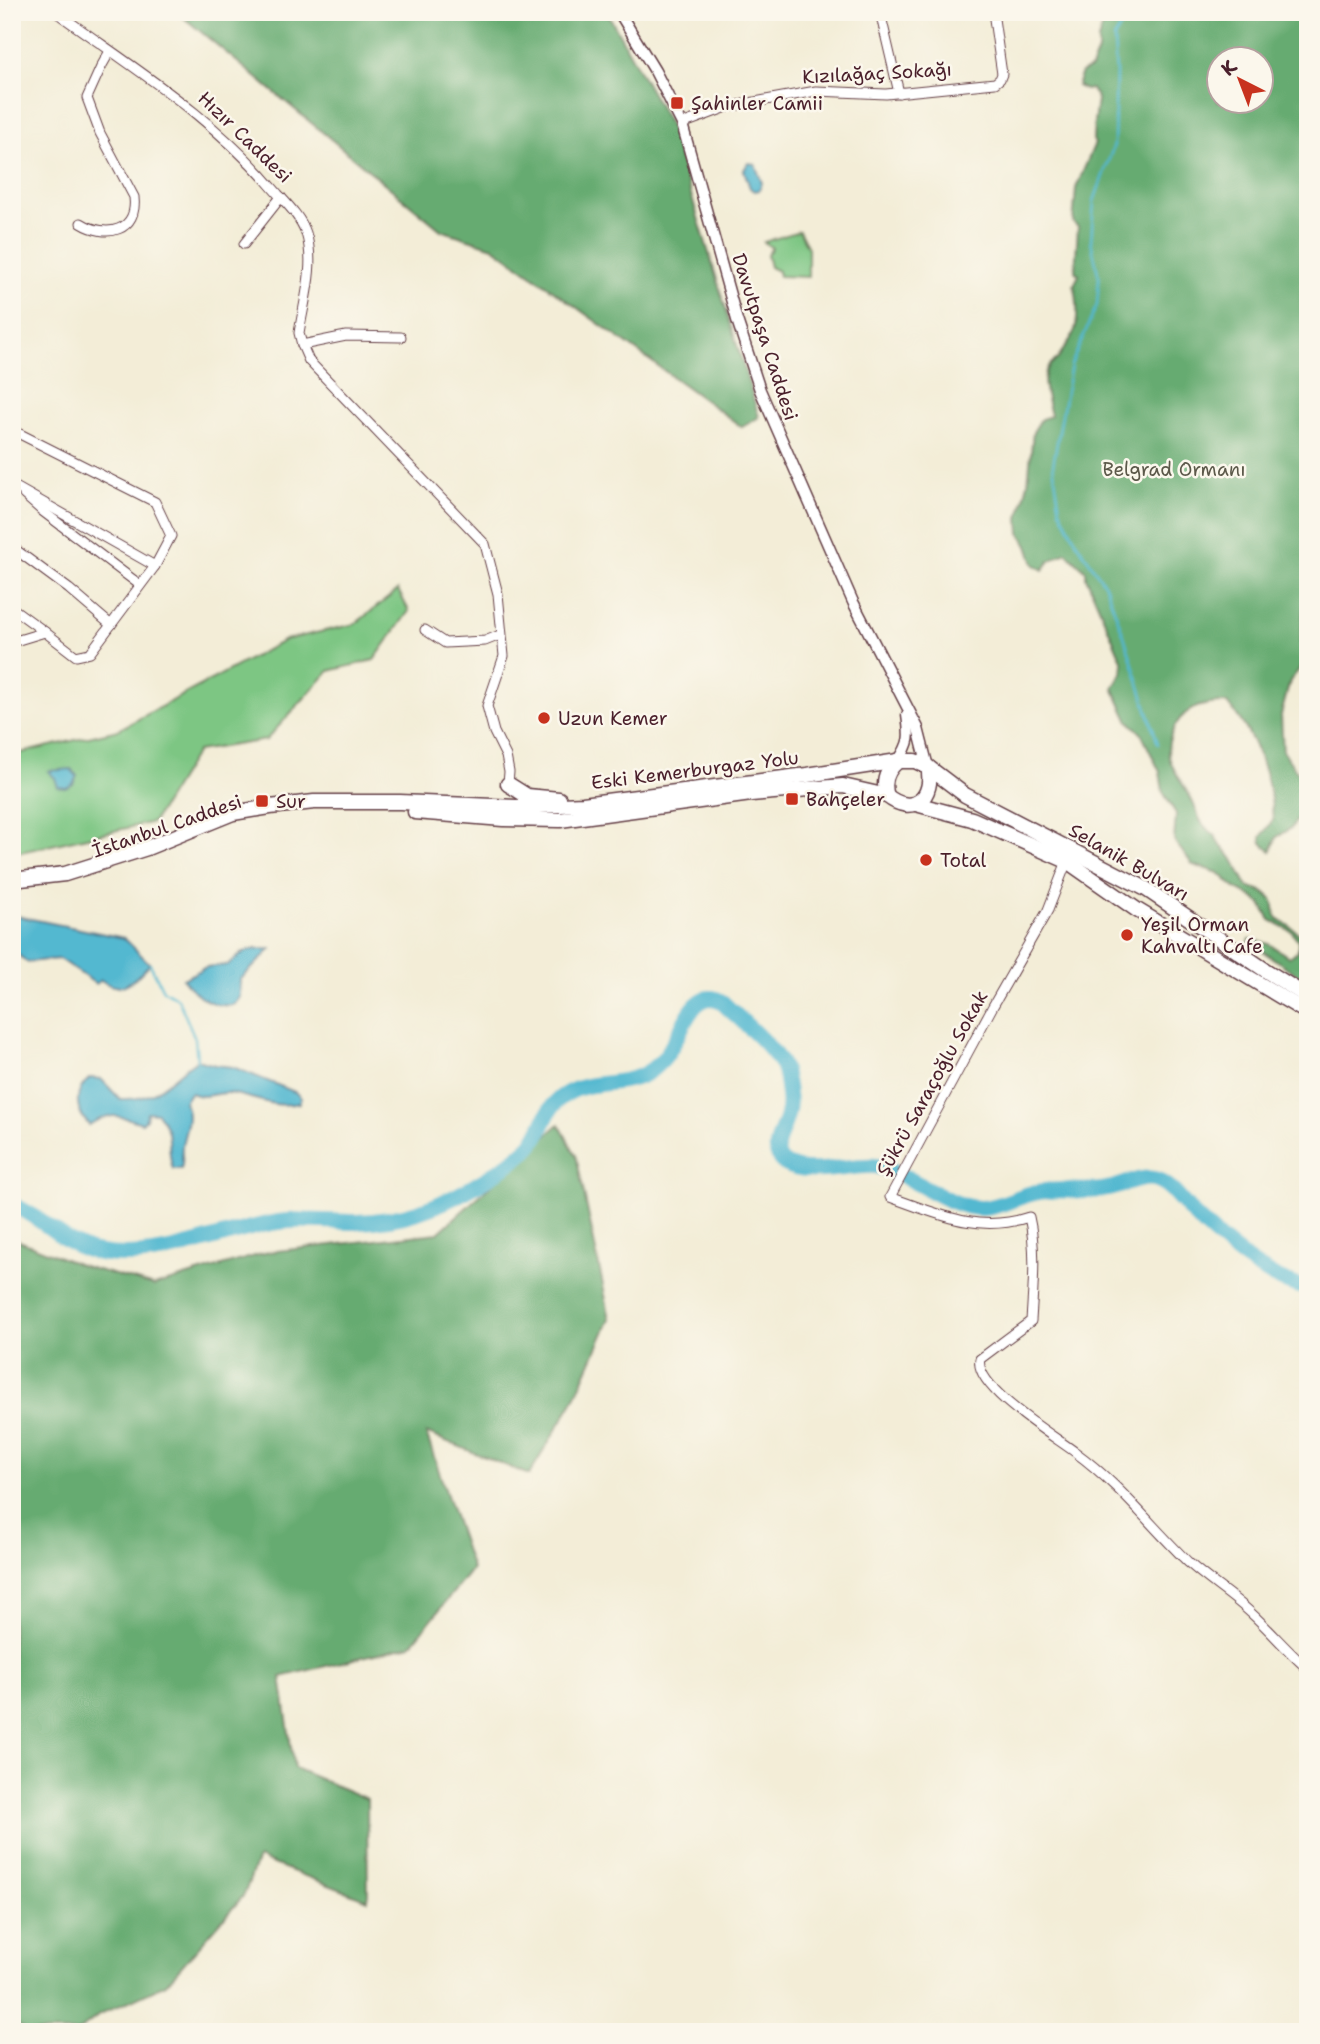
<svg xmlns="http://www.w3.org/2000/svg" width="1320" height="2044" viewBox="0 0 1320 2044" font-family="'Shantell Sans',sans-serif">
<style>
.green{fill:#7dc683;stroke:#647257;stroke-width:2}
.forest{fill:#66ab71;stroke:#58654e;stroke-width:2;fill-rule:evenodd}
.water{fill:#52b8d0;stroke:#4e6c7e;stroke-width:2}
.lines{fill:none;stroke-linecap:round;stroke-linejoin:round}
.stream{stroke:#52b8d0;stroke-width:2.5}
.river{stroke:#52b8d0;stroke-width:16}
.minor-casing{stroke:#633e45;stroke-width:11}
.tertiary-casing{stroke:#633e45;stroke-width:13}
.primary-casing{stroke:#633e45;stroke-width:17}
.minor{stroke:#fff;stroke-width:9}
.tertiary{stroke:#fff;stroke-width:10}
.primary{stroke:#fff;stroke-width:14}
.poi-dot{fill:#c8321e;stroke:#fbf7ec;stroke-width:2.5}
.labels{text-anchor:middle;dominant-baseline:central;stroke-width:5;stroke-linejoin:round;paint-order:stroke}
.street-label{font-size:19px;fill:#4a1f2b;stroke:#fbf7ec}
.poi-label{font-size:19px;fill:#4a1f2b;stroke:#fbf7ec;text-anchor:start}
.park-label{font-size:19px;fill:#5c594a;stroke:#fbf7ec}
</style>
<rect width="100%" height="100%" fill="#fbf7ec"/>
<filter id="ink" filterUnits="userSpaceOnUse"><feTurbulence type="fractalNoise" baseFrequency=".0143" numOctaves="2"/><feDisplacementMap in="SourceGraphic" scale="14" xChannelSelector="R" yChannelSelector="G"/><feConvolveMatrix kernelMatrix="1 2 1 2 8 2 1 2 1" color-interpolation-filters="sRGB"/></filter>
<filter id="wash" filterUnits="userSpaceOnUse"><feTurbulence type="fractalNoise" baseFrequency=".00686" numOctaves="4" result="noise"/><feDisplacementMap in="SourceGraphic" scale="28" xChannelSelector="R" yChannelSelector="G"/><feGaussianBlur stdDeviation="1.57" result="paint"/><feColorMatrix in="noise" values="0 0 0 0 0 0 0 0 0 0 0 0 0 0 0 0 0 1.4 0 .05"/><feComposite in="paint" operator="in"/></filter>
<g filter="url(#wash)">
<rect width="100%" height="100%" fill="#f3edd7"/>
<g class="green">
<polygon points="799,231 808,248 808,277 779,276 778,271 770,267 767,255 772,248 764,242"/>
<polygon points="398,590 409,611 374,660 329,671 266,740 197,751 153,822 12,854 12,755 118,730 285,640 355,624"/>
</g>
<g class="forest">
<polygon points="177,12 607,12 670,126 759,417 742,427 493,247 441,230"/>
<path d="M 1111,12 L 1308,12 L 1308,556 L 1301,639 L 1306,661 L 1290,681 L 1281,715 L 1283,752 L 1308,787 L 1308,823 L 1299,817 L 1292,827 L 1277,837 L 1271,851 L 1262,843 L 1261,837 L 1273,820 C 1272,780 1254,732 1227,703 C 1200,703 1181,708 1171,735 C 1168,743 1167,749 1169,757 C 1172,769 1183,784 1189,795 C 1200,813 1195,822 1215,835 C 1219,848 1226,849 1232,858 C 1238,868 1242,877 1248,887 C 1257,889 1268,892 1273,901 C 1275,906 1273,912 1277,917 C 1280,922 1286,923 1291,927 C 1298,931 1300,938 1308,941 L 1308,982 L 1249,942 L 1250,939 L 1269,944 L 1289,957 L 1298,951 L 1298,940 L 1291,931 L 1270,920 L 1261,904 L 1254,898 L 1235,888 L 1219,873 L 1193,865 L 1174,841 L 1176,814 L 1163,792 L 1160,772 L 1141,733 L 1128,720 L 1113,688 L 1122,673 L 1123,663 L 1086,577 L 1086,571 L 1066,552 L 1050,561 L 1043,570 L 1034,564 L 1028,546 L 1020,533 L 1019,518 L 1028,483 L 1033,432 L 1041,419 L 1051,416 C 1047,395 1035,371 1058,359 C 1062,350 1068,344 1073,335 C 1079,323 1078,298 1074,285 L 1079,275 L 1075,271 L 1078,227 L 1073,222 L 1076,188 L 1095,143 L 1093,140 L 1094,122 L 1097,100 L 1096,95 L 1091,89 L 1085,90 L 1077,86 L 1082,72 L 1091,68 L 1098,51 L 1098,41 L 1102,25 ZM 1218,60 L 1260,60 L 1260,102 L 1218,102 Z"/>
<polygon points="559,1124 576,1155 610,1319 574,1400 529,1475 426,1433 472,1569 411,1645 281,1677 294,1768 367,1799 368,1900 258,1858 244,1895 166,1984 99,2015 77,2032 29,2032 12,2022 12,1238 80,1265 154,1286 268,1252 438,1233"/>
</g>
<g class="water">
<polygon points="748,163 755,164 762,183 759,190 754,191 750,188 744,170"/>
<polygon points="71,769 77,776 73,784 66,788 58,787 55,778 48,771"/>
<path d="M 12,915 L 124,938 L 150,964 C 134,979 123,996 101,980 L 96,984 L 59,959 L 27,962 L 18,955 L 12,953 Z"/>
<path d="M 256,949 L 271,949 L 240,980 L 240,997 L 235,1004 C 215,1010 195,995 183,979 L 206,967 L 228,965 L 244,952 Z"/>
<path d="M 197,1060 L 215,1065 L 233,1067 L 295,1092 L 301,1098 L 299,1103 C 271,1109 254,1096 228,1093 C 213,1092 208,1100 190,1093 L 184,1102 C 193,1115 184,1132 182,1146 C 181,1155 184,1161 181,1169 L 173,1169 C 165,1146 176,1135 157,1113 L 147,1112 L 146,1119 L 142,1123 C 119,1116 112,1111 89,1125 C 75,1110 73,1092 90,1078 L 101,1079 L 120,1099 C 160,1101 168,1078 197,1060 Z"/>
</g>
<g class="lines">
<g class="stream">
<polyline points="1129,12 1114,38 1116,73 1114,145 1094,201 1091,241 1099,278 1097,305 1071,365 1053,465 1060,510 1077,543 1105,585 1124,636 1158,744"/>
<polyline points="150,964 163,990 178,999 195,1038 197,1060"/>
</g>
<path class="river" d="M 12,1205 C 44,1217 66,1248 100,1253 C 159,1263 215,1234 272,1223 C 300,1218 328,1222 356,1222 C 403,1222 447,1204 486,1179 C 501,1169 520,1158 532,1144 C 546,1126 546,1104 568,1093 C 596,1077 632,1090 657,1065 C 664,1059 669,1052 673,1044 C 683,1028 696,985 722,1002 C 738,1018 775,1048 783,1068 C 786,1076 787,1085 788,1094 C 789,1101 789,1108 787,1115 C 784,1130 767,1152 785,1164 C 808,1178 849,1164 875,1166 C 907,1170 948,1210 983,1208 C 1002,1207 1019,1195 1038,1192 C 1061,1187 1084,1194 1107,1189 C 1122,1187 1139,1176 1154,1179 C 1170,1183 1182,1203 1193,1214 C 1224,1244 1264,1280 1308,1288"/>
</g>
</g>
<g filter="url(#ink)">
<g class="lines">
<defs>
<g id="minor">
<path d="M 56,12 C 136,70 214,117 278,194 C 288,205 301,218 306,233 C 316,265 304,301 299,333 L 302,345 L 309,361 L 485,544 L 498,594 L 504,656 L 487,706 L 494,732 L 506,756 L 509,772 L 508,784"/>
<polyline points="880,12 899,93"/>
<polyline points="682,124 727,107 816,91 886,94 995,83 1000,79 1002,74 993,12"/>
<path d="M 81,223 C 107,239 138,231 134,197 L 100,133 L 87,98 L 101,67 L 110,51"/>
<polyline points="244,244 281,197"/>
<polyline points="302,345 346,336 401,337"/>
<polyline points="12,430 155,502 171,536 155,566 90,653 76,656 45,632 12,642"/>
<polyline points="12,485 155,566"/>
<polyline points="24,495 41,510 140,585"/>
<polyline points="12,547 69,589 111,625"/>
<polyline points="12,608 45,632"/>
<polyline points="425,630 445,643 485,641 500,635"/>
<path d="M 1067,861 L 1048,910 L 993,1006 L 890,1197 C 938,1214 978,1234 1029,1217 C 1037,1251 1033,1287 1031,1321 L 980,1359 C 973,1387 1054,1436 1075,1452 C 1119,1484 1151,1526 1189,1563 C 1209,1581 1232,1595 1251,1613 C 1271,1631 1288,1652 1308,1669"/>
</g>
<g id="tertiary">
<polyline points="619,12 655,71 682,124 737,320 760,390 853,602 918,728 928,767"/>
<path d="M 898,761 C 911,742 910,736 907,715"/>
</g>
<g id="primary">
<path d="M 898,761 C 887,770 882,781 887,796 C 913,817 935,797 928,767"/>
<polyline points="508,784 527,796 559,799"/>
<polyline points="916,804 972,819 1067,861 1137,910 1308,1013"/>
<polyline points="415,812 503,819 560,820 751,794 809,789 843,786 887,796"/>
<polyline points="12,880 65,874 147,848 233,813 270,807 314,802 400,802 516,807 583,804 807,775 898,761 915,761 928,767 965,795 1146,889 1268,972 1308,997"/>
</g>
</defs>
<use href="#minor" class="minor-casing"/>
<use href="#tertiary" class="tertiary-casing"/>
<use href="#primary" class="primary-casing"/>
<use href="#minor" class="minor"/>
<use href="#tertiary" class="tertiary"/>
<use href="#primary" class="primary"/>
</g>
</g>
<g class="poi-dot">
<rect x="670" y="96" width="14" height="14" rx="3.5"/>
<circle cx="544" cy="718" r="7"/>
<rect x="785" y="792" width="14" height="14" rx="3.5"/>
<rect x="255" y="794" width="14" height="14" rx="3.5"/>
<circle cx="926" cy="860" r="7"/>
<circle cx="1127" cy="935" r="7"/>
</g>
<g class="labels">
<g class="street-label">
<text transform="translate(877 73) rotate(-3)">Kızılağaç Sokağı</text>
<text transform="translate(245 137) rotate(44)">Hızır Caddesi</text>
<text transform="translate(765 337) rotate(72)">Davutpaşa Caddesi</text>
<text transform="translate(695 770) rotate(-7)">Eski Kemerburgaz Yolu</text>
<text transform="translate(167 826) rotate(-19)">İstanbul Caddesi</text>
<text transform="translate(1129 862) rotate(30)">Selanik Bulvarı</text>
<text transform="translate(932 1083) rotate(-61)">Şükrü Saraçoğlu Sokak</text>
</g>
<g class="poi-label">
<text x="691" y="103">Şahinler Camii</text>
<text x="558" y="718">Uzun Kemer</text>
<text x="806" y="799">Bahçeler</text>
<text x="276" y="801">Sur</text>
<text x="940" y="860">Total</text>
<text x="1141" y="924">Yeşil Orman<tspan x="1141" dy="22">Kahvaltı Cafe</tspan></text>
</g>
<g class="park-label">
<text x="1174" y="469">Belgrad Ormanı</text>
</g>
</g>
<rect width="1320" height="2044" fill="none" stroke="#fbf7ec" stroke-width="42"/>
<g transform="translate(1240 80) rotate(318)"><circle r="33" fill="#fbf7ec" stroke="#b4a19f" stroke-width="2"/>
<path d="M0-5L12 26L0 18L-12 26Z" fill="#c8321e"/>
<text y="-10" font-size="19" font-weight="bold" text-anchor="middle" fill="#4a1f2b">K</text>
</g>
</svg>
